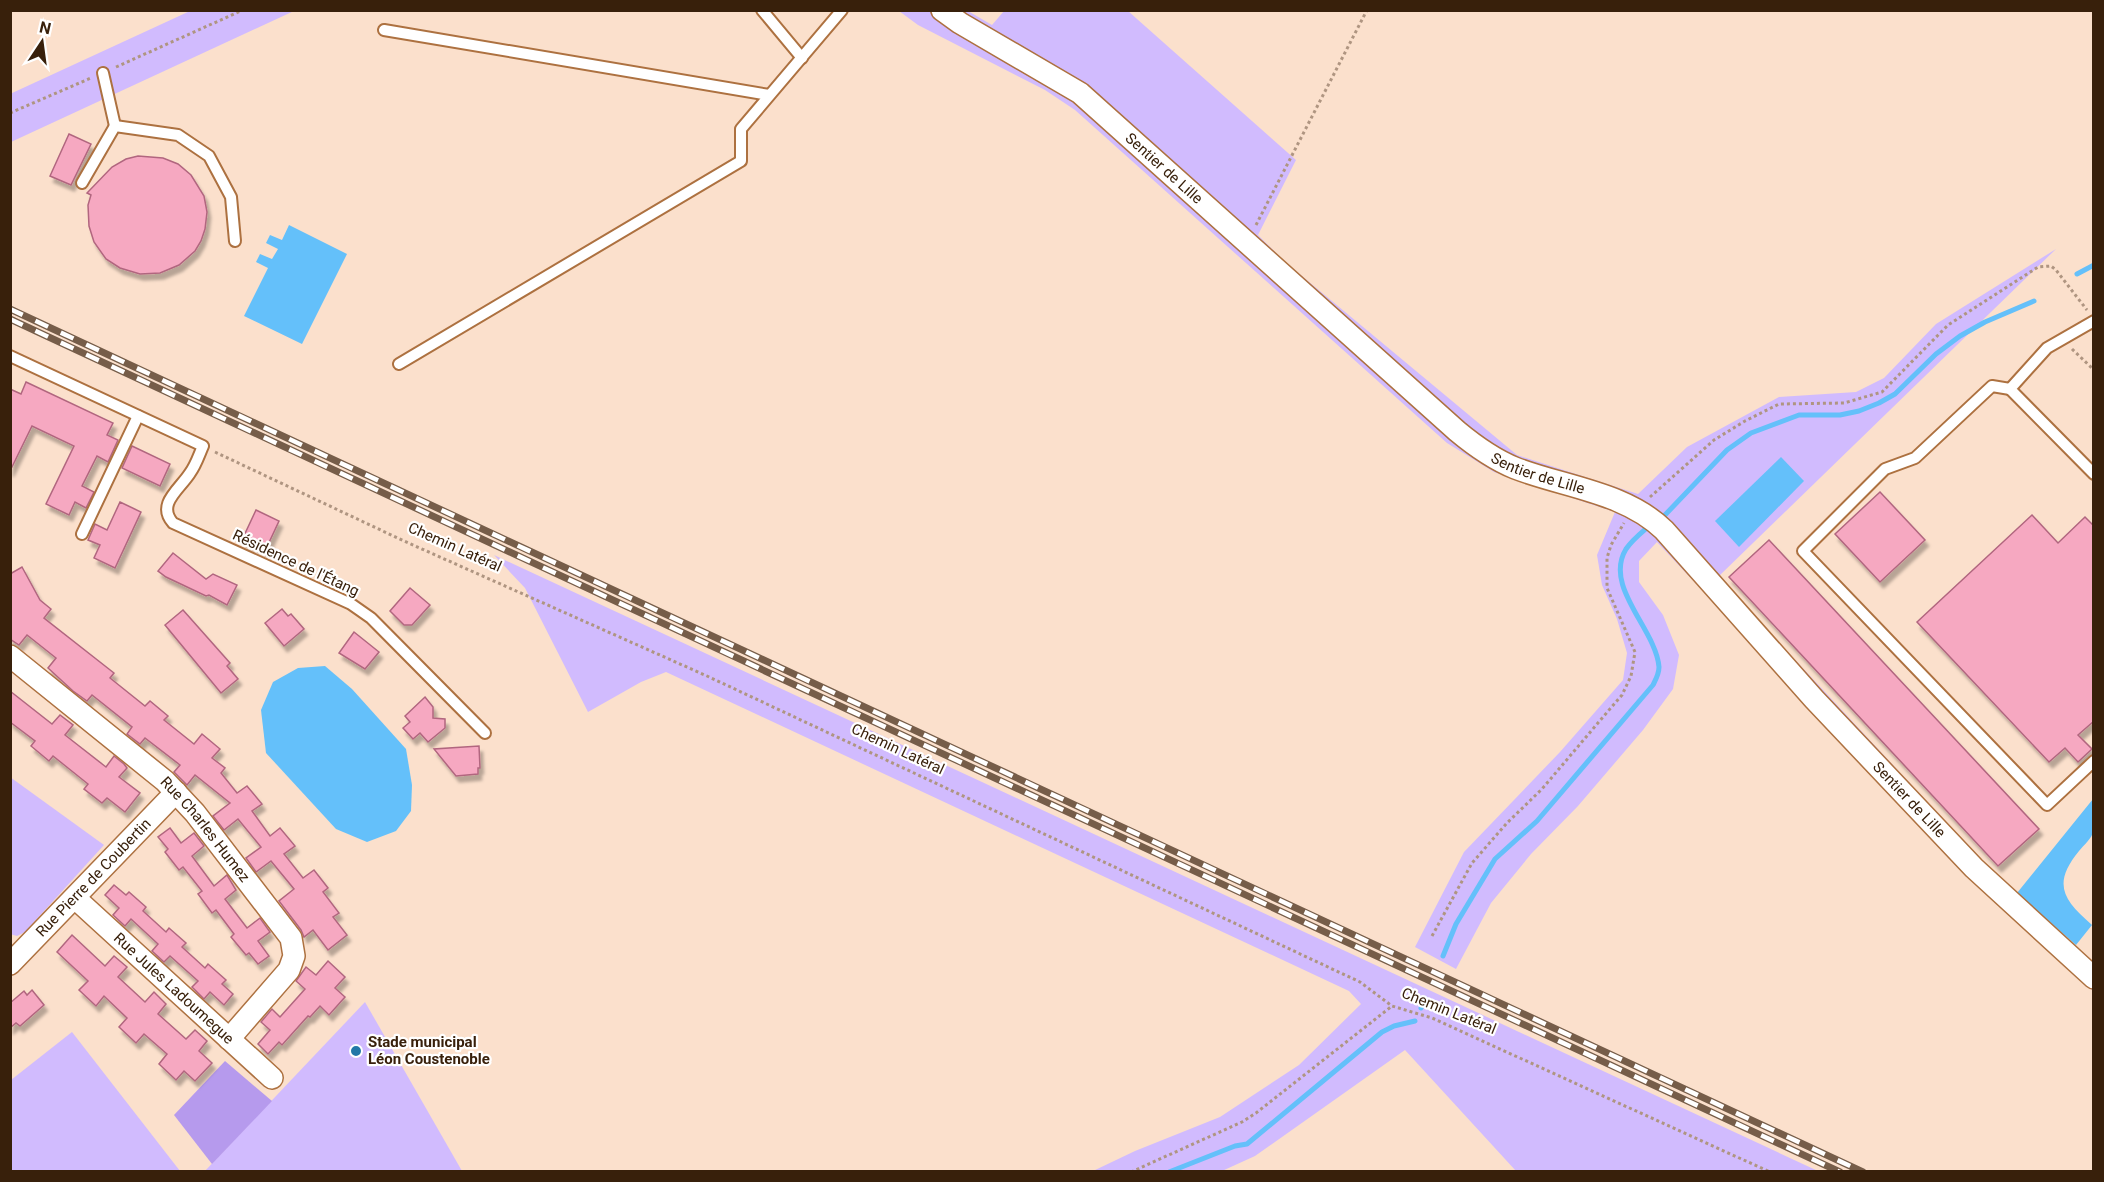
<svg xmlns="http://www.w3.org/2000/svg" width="2104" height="1182" viewBox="0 0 2104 1182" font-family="Roboto,sans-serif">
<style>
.green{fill:#d1bbfe}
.forest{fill:#b69aed}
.water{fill:#64c0fa}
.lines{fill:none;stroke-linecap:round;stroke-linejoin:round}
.stream{stroke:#64c0fa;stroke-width:5}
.building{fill:#f6a8c1;stroke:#b1667f;stroke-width:1.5;filter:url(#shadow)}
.service-casing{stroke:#ad7140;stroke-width:14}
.minor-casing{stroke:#ad7140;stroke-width:24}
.path{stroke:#af9581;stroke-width:3;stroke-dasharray:3 3;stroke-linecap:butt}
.service{stroke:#fff;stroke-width:10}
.minor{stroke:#fff;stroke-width:21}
.rail-casing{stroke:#765d49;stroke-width:7}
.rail{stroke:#fff;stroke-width:4.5;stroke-dasharray:14;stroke-linecap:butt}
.poi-dot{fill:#2378a8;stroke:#fff;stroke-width:2}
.labels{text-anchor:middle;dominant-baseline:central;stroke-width:4.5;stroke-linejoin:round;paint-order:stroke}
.street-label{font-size:15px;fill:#38200b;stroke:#fff}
.poi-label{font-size:15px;font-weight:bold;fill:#38200b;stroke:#fff;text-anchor:start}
</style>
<defs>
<filter id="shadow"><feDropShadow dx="3.5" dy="6" stdDeviation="1.5" flood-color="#0004"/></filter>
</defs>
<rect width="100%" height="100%" fill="#fbe0cc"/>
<g class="green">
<polygon points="190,11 294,11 11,142 10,94"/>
<polygon points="899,11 968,11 992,25 1004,11 1128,11 1296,160 1258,235 1285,262 1517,455 1638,494 1687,447 1779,397 1856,392 1884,378 1936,324 2056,249 1718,577 1997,877 2093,966 2093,991 1922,825 1657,542 1639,561 1639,582 1663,615 1679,655 1673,689 1643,730 1578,806 1531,854 1491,903 1456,969 1415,947 1464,852 1560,752 1623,680 1627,653 1617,619 1602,585 1597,555 1615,512 1494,472 1447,443 1075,110 1045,90 918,25"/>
<polygon points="494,555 1818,1171 1516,1171 1405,1050 1255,1156 1222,1171 1093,1171 1135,1151 1220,1117 1299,1065 1361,1004 1349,991 666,672 641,682 588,712 525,588"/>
<polygon points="10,777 104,845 25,932 17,936 10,934"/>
<polygon points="365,1002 462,1171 204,1172"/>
<polygon points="72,1032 180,1171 11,1171 11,1080"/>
</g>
<polygon class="forest" points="225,1061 272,1101 212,1164 174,1115"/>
<g class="water">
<polygon points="289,225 347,254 302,344 244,316 268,268 256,262 260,254 272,259 278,249 266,243 270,235 282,240"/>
<polygon points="1781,457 1804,481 1739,547 1715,521"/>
<polygon points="325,666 352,689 406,749 412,785 411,811 396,831 367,842 336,829 266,753 261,710 273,682 298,668"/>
<path d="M 2093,799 C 2093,809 2096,822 2093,832 C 2092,838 2084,845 2079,851 C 2052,884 2063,900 2092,925 L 2076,945 L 2017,893 Z"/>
</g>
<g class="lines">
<g class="stream">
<polyline points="2077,274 2094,265"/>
<polyline points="1664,516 1727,450 1751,433 1799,415 1840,415 1859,411 1879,403 1895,394 1936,354 1960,336 1985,322 2034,301"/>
<path d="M 1443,956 L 1456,924 L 1495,859 L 1537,821 L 1653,685 C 1656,679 1659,674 1659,667 C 1656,629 1603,587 1626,549 C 1632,540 1641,533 1649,526"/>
<polyline points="1421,1008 1425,999"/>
<polyline points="1169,1172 1235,1146 1247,1144 1382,1032 1394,1026 1415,1021"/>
</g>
</g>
<g class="building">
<polygon points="69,134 91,144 71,185 50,176"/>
<polygon points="138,156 163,158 178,164 191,175 204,196 207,212 205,229 201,241 195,251 179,265 160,273 140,274 120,268 106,259 94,242 89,226 88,205 91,195 87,193 112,167 126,159"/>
<polygon points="26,382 113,423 107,435 118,440 108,462 97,456 82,486 94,492 86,508 75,502 69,515 46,504 74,446 32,426 10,471 10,389 21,394"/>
<polygon points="132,446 170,464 160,486 122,468"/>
<polygon points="1880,492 1925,540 1880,582 1835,534"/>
<polygon points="120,502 141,512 115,568 94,558 100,545 88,540 95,524 107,530"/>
<polygon points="256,510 279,521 265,551 242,540"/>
<polygon points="2032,515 2058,543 2085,517 2094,526 2094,721 2078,735 2092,749 2078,762 2065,748 2049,762 1917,622"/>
<polygon points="1769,540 2039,829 1998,866 1729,577"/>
<polygon points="173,553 206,579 213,574 237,585 227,605 209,595 206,596 166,577 158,571"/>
<polygon points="22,567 40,600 51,609 44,618 114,673 110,678 145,706 150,701 168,716 164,720 194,744 202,734 220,749 212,758 225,768 221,773 237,793 247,786 262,804 252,811 270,836 280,828 295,846 284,854 303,878 314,870 328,888 323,892 339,913 333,917 347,935 328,950 313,930 304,937 301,930 279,901 294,889 271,861 256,872 246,858 261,847 238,819 224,830 213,816 230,803 195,775 187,785 174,772 180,765 145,738 140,744 127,734 132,727 92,695 87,701 73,691 48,668 56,658 27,635 19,645 10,639 10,574"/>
<polygon points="410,588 430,605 412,625 404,625 390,611"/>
<polygon points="282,609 288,616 291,614 304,629 284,646 265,623"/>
<polygon points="183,610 230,663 227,666 238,679 221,693 165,625"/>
<polygon points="354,632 379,652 365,669 339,653"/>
<polygon points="10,691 52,724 60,715 73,725 65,735 106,767 114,756 124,764 127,768 119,777 140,793 125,812 107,798 102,803 84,789 88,784 53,756 49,761 31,746 35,741 10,722"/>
<polygon points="425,697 433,707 433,718 445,719 445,728 428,742 420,733 413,739 403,728 410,722 405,716"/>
<polygon points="479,746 480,768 478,768 478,774 456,776 434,749"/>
<polygon points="170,828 181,843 194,833 204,846 192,856 214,886 227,875 236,890 225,899 247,928 260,918 270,932 258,941 269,956 258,964 249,953 246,955 231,937 234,934 216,910 212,913 198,894 202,891 183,867 179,870 165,852 168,849 158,837"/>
<polygon points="114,885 126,895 129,892 146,907 143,911 166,932 169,928 186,943 182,947 205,968 208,964 226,980 222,984 233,994 224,1005 210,992 204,999 192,987 198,981 170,956 164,962 152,951 158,944 131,919 125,926 113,915 119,908 105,895"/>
<polygon points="72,935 105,966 114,956 127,967 118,977 145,1002 154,992 166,1004 158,1014 186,1039 195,1030 207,1041 199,1051 212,1063 195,1081 184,1071 176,1080 159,1064 167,1054 144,1034 136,1043 119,1027 127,1018 104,996 96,1006 79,990 88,981 57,952"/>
<polygon points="328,961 345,977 335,988 345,997 329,1015 320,1006 310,1017 308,1016 282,1045 279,1042 268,1054 258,1044 270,1030 261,1022 272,1009 280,1017 305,989 296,981 306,967 316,975"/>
<polygon points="32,990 44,1005 20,1026 16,1023 10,1028 10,1003 24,991 27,995"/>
</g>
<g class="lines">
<defs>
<g id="service">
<polyline points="762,10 802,58"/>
<polyline points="384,30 769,95"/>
<polyline points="103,73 115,126"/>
<polyline points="82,183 115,126 178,135 209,156 231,197 235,241"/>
<polyline points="2094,321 2047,348 2010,389 2094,474"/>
<path d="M 10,356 L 203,446 C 199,455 196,465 190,473 C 180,489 156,504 173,523 L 351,604 L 371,618 L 485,733"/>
<polyline points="399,364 741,161 741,129 842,10"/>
<polyline points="2010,389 1992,386 1915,458 1885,469 1803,551 2047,805 2094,761"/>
<polyline points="82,534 138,416"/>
</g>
<g id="minor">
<path id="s1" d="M 942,10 L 960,23 L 1080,93 L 1457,431 C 1475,446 1493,459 1515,468 C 1564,487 1625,492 1664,530 L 1814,699 L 1974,868 L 2094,978"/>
<path id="s2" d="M 10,656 L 165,781 L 195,813 L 291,938 L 294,956 L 289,970 L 229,1039"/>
<path id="s3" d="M 75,898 L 272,1078"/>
<path id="s4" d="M 10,964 L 176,792"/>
</g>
</defs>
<use href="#service" class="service-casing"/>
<use href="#minor" class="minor-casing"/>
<g class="path">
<polyline points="116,67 243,10"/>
<polyline points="10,113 91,78"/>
<polyline points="1256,225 1367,10"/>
<polyline points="2072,349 2094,370"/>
<polyline points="215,452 404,541 707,676 1360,982 1392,1006 1432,1018 1770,1172"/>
<polyline points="1650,497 1714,440 1745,421 1779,404 1844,403 1882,392 1948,325 2038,267 2051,266 2056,270 2087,310"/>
<polyline points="1432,936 1472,863 1507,823 1542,789 1603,717 1622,695 1631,676 1635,652 1607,588 1607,558 1611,545 1624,523"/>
<polyline points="1131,1172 1242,1122 1256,1113 1392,1006"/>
</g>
<use href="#service" class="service"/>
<use href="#minor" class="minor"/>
<defs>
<g id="rail">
<polyline points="10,309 1863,1172"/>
<polyline points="10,319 1840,1172"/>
</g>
</defs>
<use href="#rail" class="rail-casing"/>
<use href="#rail" class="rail"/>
</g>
<circle class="poi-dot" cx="356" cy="1051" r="6"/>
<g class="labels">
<g class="street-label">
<text stroke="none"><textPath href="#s1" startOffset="274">Sentier de Lille</textPath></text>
<text stroke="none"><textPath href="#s1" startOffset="760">Sentier de Lille</textPath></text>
<text transform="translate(455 547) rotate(24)">Chemin Latéral</text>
<text transform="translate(296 563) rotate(25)">Résidence de l'Étang</text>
<text transform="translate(898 749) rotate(25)">Chemin Latéral</text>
<text stroke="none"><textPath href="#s1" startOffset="1264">Sentier de Lille</textPath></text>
<text stroke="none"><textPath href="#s2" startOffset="262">Rue Charles Humez</textPath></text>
<text stroke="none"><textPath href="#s4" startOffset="120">Rue Pierre de Coubertin</textPath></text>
<text stroke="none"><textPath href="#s3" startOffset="134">Rue Jules Ladoumegue</textPath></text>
<text transform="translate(1449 1011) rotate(22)">Chemin Latéral</text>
</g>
<g class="poi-label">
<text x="368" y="1042">Stade municipal<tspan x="368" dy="17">Léon Coustenoble</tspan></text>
</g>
</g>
<rect width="2104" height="1182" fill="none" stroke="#38200b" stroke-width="24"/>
<g transform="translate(42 42) rotate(13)" stroke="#ffffff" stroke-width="4.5" paint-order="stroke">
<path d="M0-4.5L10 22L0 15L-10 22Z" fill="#38200b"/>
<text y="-9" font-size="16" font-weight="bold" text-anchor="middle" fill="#38200b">N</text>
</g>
</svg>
